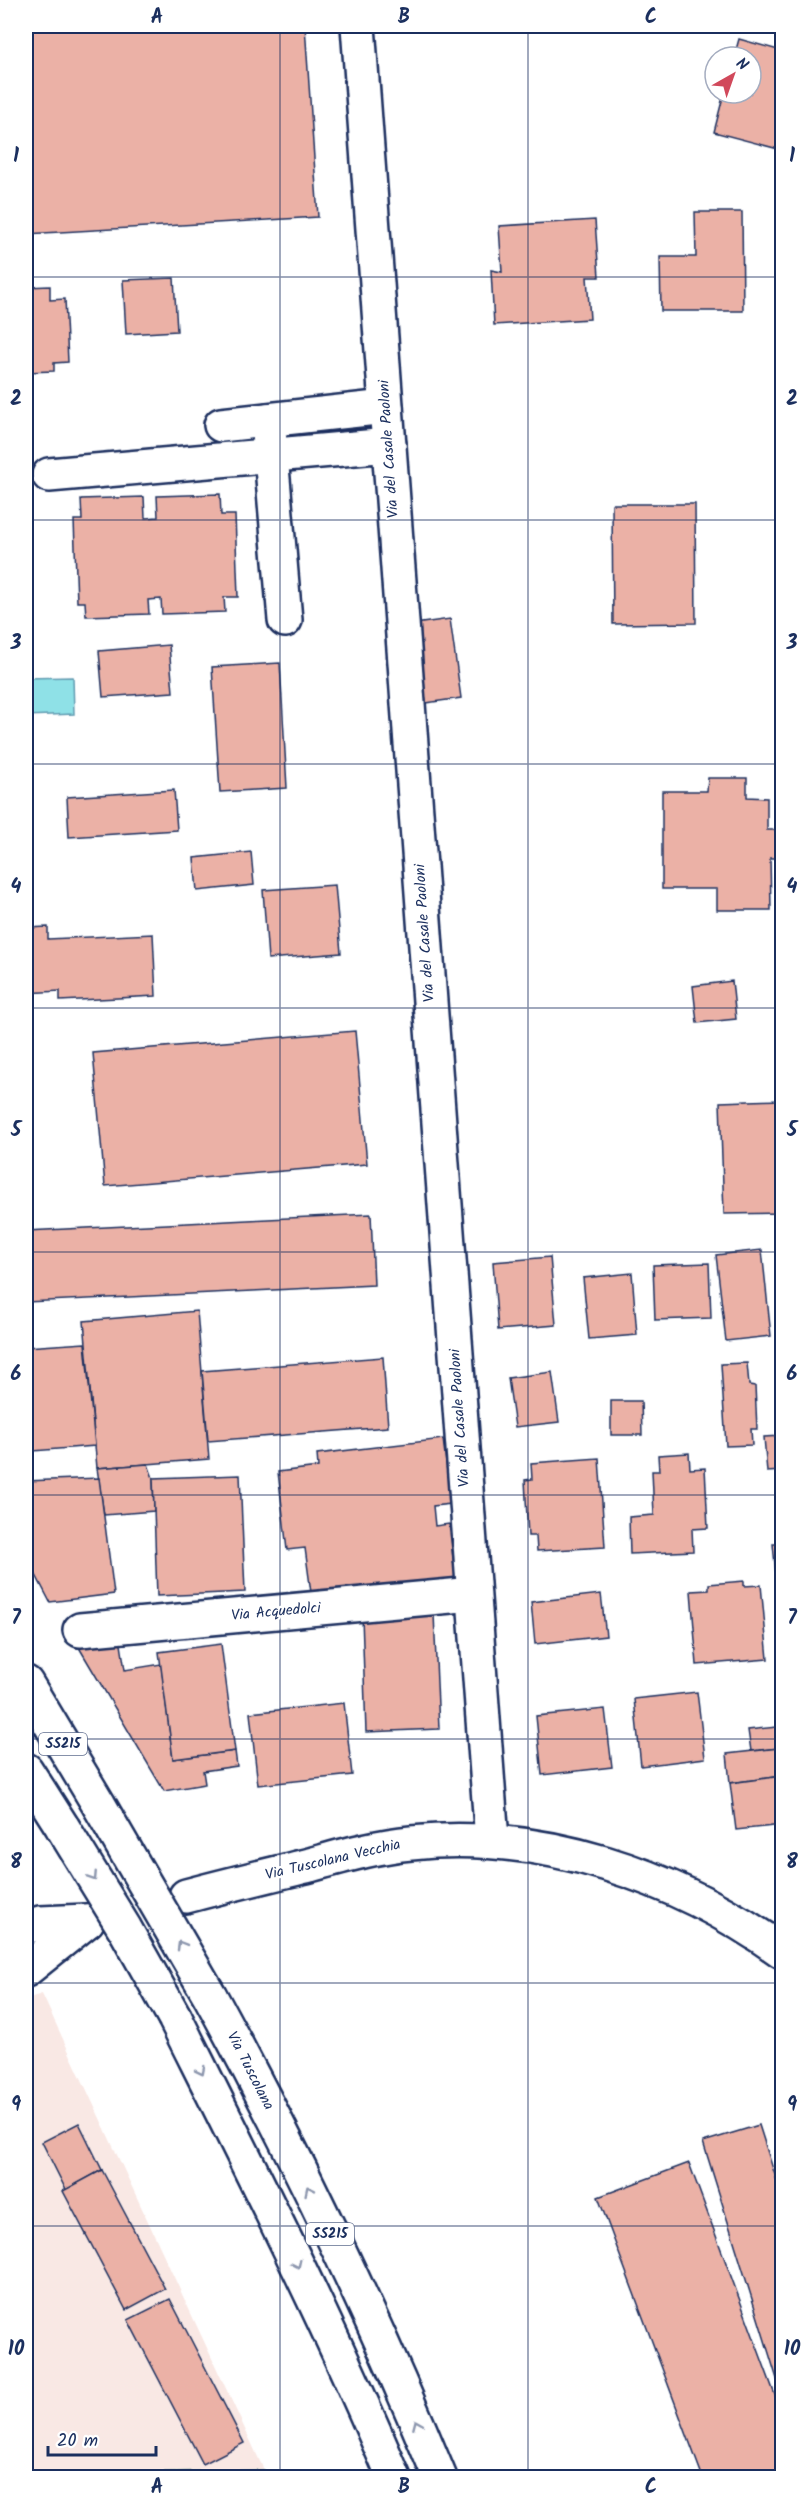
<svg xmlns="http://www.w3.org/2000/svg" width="808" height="2503" viewBox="0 0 808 2503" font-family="Kalam,sans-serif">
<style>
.built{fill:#f9e8e4}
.green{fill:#9bdeaa;stroke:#5b8684;stroke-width:1.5}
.water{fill:#8fe1e7;stroke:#619ab0;stroke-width:1.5}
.building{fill:#ebb1a6;stroke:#1b2f5e;stroke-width:1.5}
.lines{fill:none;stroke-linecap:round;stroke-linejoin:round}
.minor-casing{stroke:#1b2f5e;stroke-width:38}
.major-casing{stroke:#1b2f5e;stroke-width:38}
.minor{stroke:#fff;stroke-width:33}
.major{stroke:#fff;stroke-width:33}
.major-bridge-casing{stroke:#1b2f5e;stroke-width:38;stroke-linecap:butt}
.major-bridge{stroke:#fff;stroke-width:33}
.oneway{stroke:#8d97ae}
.grid{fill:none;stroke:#1b2f5e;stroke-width:1.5;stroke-opacity:0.55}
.labels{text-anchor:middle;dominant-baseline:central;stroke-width:4.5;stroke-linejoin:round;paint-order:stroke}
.shield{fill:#fff;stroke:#5f6d8e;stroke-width:1.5}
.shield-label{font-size:14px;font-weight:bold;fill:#1b2f5e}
.street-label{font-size:15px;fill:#1b2f5e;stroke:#fff}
.neatline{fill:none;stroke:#1b2f5e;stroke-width:2}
.grid-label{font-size:20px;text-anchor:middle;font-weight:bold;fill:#1b2f5e}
</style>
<rect width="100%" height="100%" fill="#fff"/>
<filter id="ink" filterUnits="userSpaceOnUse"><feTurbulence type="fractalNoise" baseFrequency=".0167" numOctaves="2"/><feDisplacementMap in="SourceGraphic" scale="12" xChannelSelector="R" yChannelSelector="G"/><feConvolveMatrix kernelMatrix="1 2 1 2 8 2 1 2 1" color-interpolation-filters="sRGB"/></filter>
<g filter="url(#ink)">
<polygon class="built" points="42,1994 264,2470 26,2475 26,2008 29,1998"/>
<polygon class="green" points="264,2470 268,2477 26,2477 26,2475"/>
<polygon class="water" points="73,677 74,714 26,716 26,678"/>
<g class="building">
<polygon points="26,26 305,26 318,217 26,234"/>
<polygon points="739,39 782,51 782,150 714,132 724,93 751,93 751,57 734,57"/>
<polygon points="695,212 742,212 743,311 661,311 660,257 696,257"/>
<polygon points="595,220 599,277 587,277 590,319 494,325 491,270 502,272 499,226"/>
<polygon points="174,278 177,331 126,334 123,280"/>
<polygon points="50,286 50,300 65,299 68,362 54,363 54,371 26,372 26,287"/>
<polygon points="220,494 221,515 235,515 238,597 224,597 225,612 162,614 161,599 148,600 149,614 86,616 85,602 77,602 74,520 82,520 81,499 144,497 145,518 158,517 157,496"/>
<polygon points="612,504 695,504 696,623 613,624"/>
<polygon points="29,548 33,604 26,605 26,549"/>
<polygon points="450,619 461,698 426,703 415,624"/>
<polygon points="169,645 173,692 103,697 99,651"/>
<polygon points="280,663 287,788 220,792 212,667"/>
<polygon points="708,778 747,778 747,797 767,798 767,830 782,830 782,858 770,858 771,910 717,910 717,889 662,889 662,791 707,791"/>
<polygon points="174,790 177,830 69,837 67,797"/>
<polygon points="251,852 254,885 197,891 194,858"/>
<polygon points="335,885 341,953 268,959 263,890"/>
<polygon points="48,927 48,939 153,934 156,996 60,1001 60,991 26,993 26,928"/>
<polygon points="732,981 736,1019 697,1023 693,986"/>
<polygon points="355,1031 367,1164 105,1186 93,1053"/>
<polygon points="782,1100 782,1213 724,1214 720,1102"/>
<polygon points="371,1214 374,1285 26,1302 26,1231"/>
<polygon points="762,1250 771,1336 726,1341 716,1255"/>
<polygon points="550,1257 556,1325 498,1330 493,1262"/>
<polygon points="709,1263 711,1318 655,1320 653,1265"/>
<polygon points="632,1273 637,1335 589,1339 583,1278"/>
<polygon points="197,1311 209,1459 97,1468 84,1321"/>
<polygon points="85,1343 95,1446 33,1451 26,1347"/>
<polygon points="383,1357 388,1427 208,1441 202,1371"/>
<polygon points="747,1363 749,1385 755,1386 757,1429 751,1429 752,1445 726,1446 721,1364"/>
<polygon points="552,1372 559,1422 515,1427 508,1378"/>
<polygon points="611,1401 641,1401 642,1435 611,1435"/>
<polygon points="782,1436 782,1471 767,1472 764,1437"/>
<polygon points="443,1439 451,1504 433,1506 435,1526 449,1524 456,1583 312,1600 305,1548 287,1550 278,1472 318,1467 317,1454"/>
<polygon points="689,1453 690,1469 705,1468 708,1528 692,1529 693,1551 630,1554 629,1517 654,1515 652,1471 659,1471 658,1455"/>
<polygon points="599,1458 605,1547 537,1551 536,1536 528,1536 525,1480 532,1479 531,1463"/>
<polygon points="148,1464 153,1478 154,1511 104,1515 97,1468"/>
<polygon points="240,1475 245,1592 157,1596 153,1478"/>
<polygon points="99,1478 114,1594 50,1602 26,1556 26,1481"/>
<polygon points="773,1544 782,1544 782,1574 776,1575"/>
<polygon points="744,1581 744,1586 761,1585 768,1659 697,1665 691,1591 709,1590 709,1584"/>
<polygon points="601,1594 606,1636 535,1644 531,1602"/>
<polygon points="434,1614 439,1729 366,1732 362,1617"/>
<polygon points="120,1638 125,1670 161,1664 173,1759 235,1751 237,1766 203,1771 205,1784 164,1791 77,1644"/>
<polygon points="221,1644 235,1751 173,1759 159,1652"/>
<polygon points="697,1692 705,1758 641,1766 634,1699"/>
<polygon points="344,1703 352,1775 258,1785 250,1713"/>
<polygon points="605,1709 612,1767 542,1775 536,1716"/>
<polygon points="777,1727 779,1748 751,1751 748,1730"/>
<polygon points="779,1748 782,1776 730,1783 727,1754"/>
<polygon points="782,1776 782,1825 736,1830 730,1783"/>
<polygon points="79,2123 102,2170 66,2190 42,2142"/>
<polygon points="759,2125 782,2197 782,2395 703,2142"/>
<polygon points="689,2163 782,2414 782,2478 703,2478 598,2197"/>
<polygon points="102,2170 165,2289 126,2310 63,2191"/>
<polygon points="170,2299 244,2443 203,2464 128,2320"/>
</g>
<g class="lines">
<defs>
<g id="minor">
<polyline points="358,26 492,1841"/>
<polyline points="268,420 285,620"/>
<polyline points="221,425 386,407"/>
<polyline points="49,475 389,445"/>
<polyline points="80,1630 473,1594"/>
</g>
<g id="major">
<polyline points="26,1683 99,1805"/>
<polyline points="26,1770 63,1828"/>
<path d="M 186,1896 C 227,1885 269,1875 310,1865 C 343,1856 377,1846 411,1843 C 542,1829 677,1876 782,1951"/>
<polyline points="26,1927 40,1923 87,1921"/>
<polyline points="26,1970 87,1921"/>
<path d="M 210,1996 C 295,2152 372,2313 440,2478"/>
<path d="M 175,2018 C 251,2170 328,2321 394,2478"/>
</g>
</defs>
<use href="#minor" class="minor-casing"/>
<use href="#major" class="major-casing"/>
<use href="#minor" class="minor"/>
<use href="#major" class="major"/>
<defs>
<g id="major-bridge">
<polyline points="99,1805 210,1996"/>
<polyline points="63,1828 125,1929 175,2018"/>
</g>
</defs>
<use href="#major-bridge" class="major-bridge-casing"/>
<use href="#major-bridge" class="major-bridge"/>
</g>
<defs><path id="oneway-chevron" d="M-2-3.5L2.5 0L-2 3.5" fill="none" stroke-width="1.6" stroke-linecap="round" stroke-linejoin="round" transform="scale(1.5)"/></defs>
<g class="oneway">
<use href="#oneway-chevron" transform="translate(93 1877) rotate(57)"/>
<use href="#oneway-chevron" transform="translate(181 1945) rotate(-120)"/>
<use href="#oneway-chevron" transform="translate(201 2071) rotate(63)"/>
<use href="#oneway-chevron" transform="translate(309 2190) rotate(-116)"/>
<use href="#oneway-chevron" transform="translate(297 2264) rotate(65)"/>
<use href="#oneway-chevron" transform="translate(417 2424) rotate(-113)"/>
</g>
</g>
<path class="grid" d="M 280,26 L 280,2478M 528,26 L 528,2478M 26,277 L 782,277M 26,520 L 782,520M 26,764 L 782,764M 26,1008 L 782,1008M 26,1252 L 782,1252M 26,1495 L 782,1495M 26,1739 L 782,1739M 26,1983 L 782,1983M 26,2226 L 782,2226"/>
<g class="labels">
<g class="shield">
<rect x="39" y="1733" width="48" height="22" rx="4.5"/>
<rect x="306" y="2223" width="48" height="22" rx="4.5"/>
</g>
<g class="shield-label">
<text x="63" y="1744">SS215</text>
<text x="330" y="2234">SS215</text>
</g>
<g class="street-label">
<text transform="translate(389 449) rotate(-94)">Via del Casale Paoloni</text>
<text transform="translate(425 933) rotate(-94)">Via del Casale Paoloni</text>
<text transform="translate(460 1418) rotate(-94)">Via del Casale Paoloni</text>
<text transform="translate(276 1612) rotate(-5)">Via Acquedolci</text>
<text transform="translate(333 1860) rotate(-13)">Via Tuscolana Vecchia</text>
<text transform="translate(250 2071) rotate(63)">Via Tuscolana</text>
</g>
</g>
<rect width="808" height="2503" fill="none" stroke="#fff" stroke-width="66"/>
<g transform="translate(733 75) rotate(40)"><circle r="28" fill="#ffffff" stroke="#a4acbf" stroke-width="1.5"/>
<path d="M0-4.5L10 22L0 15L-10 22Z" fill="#d1495b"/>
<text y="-9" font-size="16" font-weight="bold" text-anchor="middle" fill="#1b2f5e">N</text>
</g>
<path d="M48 2446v9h108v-9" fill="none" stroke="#1b2f5e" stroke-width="3"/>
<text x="57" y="2446" font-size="18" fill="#1b2f5e" stroke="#ffffff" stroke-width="4.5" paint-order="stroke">20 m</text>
<rect x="33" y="33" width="742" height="2437" class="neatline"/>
<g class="grid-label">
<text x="157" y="23">A</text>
<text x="404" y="23">B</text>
<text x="651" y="23">C</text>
<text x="16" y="162">1</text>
<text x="792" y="162">1</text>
<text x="16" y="405">2</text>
<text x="792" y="405">2</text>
<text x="16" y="649">3</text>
<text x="792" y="649">3</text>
<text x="16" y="893">4</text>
<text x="792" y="893">4</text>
<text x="16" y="1136">5</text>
<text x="792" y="1136">5</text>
<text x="16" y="1380">6</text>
<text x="792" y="1380">6</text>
<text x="16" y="1624">7</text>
<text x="792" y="1624">7</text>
<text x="16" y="1868">8</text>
<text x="792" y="1868">8</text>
<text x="16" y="2111">9</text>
<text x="792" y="2111">9</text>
<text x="16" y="2355">10</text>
<text x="792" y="2355">10</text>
<text x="157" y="2493">A</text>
<text x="404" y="2493">B</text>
<text x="651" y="2493">C</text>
</g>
</svg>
